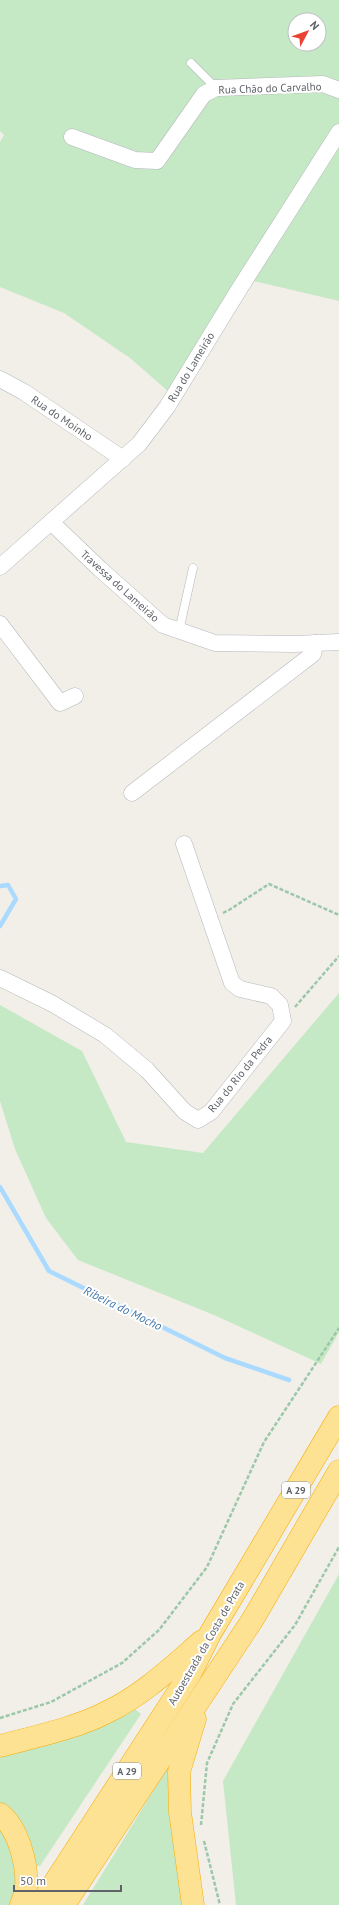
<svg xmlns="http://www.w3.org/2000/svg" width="339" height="1905" viewBox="0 0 339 1905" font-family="'PT Sans',sans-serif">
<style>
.green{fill:#c5e8c5;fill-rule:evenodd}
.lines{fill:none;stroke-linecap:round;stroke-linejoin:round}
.stream{stroke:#aadaff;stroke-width:4.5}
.service-casing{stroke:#b5b8bc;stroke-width:9}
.minor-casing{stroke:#b5b8bc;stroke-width:17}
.motorway-casing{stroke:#f9ab00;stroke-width:23}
.path{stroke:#9cc7a9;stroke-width:2.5;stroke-dasharray:4 2;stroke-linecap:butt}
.service{stroke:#fff;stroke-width:8}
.minor{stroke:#fff;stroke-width:16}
.motorway{stroke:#fde293;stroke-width:22}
.labels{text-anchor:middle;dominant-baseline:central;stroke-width:4;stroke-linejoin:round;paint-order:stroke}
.shield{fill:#fff;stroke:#8f9295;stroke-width:1}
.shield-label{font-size:10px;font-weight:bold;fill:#5f6368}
.street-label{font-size:11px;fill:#5f6368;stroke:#fff}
.water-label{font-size:12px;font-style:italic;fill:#4174aa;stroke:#fff}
</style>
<rect width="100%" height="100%" fill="#f1efe8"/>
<g class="green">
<path d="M 0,0 L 339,0 L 339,301 L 254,281 L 169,392 L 130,358 L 64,313 L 0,287 L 0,142 L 4,135 L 0,131 ZM 295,20 L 319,20 L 319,44 L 295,44 Z"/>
<polygon points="339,993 339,1332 321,1364 214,1315 78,1260 46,1218 15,1149 0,1101 0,1005 82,1051 126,1142 203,1153"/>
<polygon points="339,1574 339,1905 236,1905 223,1781"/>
<polygon points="132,1707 141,1714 40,1866 32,1866 0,1806 0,1755"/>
<polygon points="176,1754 184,1905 83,1905"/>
<polygon points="0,1827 6,1834 18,1877 13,1905 0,1905"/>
</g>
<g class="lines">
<g class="stream">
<polyline points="0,886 8,885 16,899 0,926"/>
<polyline points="0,1187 49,1271 225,1358 289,1380"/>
</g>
<defs>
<g id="service">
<polyline points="191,63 216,88"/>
<polyline points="179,631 193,568"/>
</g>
<g id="minor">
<polyline points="72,137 135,160 157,161 204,94 216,88 323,84 339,90"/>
<polyline points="0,379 24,392 123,459"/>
<polyline points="52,523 100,569 163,625 215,643 295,644 339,642"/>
<polyline points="0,567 139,444 167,407 238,291 339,132"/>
<polyline points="0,624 60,703 75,696"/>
<polyline points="132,793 313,654 315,643"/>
<polyline points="0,978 53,1004 105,1035 147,1070 185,1112 198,1120 211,1112 283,1021 280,1005 271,996 240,989 232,983 184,844"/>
</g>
<g id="motorway">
<path d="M 0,1746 C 33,1737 77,1728 107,1712 C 143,1695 172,1667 202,1641"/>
<path d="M 0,1814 C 18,1828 28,1865 26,1887 C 26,1893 23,1899 21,1905"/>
<polyline points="40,1905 190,1674 210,1634 339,1417"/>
<polyline points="64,1905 253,1619 339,1471"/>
<polyline points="193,1905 180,1812 179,1772 195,1719"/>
</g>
</defs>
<use href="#service" class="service-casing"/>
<use href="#minor" class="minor-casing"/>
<use href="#motorway" class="motorway-casing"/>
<g class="path">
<polyline points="223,913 229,910 269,884 339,915"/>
<polyline points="295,1007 339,956"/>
<polyline points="0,1718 51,1702 122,1663 159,1630 207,1567 264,1442 339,1328"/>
<polyline points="201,1825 207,1763 233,1704 295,1625 339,1547"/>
<polyline points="204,1841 220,1905"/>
</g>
<use href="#service" class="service"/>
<use href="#minor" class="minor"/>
<use href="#motorway" class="motorway"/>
</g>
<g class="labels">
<g class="shield">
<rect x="282" y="1482" width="28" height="16" rx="3"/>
<rect x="113" y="1763" width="28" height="16" rx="3"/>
</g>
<g class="shield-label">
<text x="296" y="1490">A 29</text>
<text x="127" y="1771">A 29</text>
</g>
<g class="street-label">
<text transform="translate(270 88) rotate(-2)">Rua Chão do Carvalho</text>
<text transform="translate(191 367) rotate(-59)">Rua do Lameirão</text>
<text transform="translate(62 418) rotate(34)">Rua do Moinho</text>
<text transform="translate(120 586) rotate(42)">Travessa do Lameirão</text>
<text transform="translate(240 1074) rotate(-51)">Rua do Rio da Pedra</text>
<text transform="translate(206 1643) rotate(-60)">Autoestrada da Costa de Prata</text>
</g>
<g class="water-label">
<text transform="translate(123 1308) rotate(26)">Ribeira do Mocho</text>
</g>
</g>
<g transform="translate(307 32) rotate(49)"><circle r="19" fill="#ffffff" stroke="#bfc1c3"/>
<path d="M0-3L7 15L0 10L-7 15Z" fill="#ea4335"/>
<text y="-6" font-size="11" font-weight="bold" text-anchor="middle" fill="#5f6368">N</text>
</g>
<path d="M14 1885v6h107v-6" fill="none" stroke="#5f6368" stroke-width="2"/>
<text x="20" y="1885" font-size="12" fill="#5f6368" stroke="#ffffff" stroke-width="3" paint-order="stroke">50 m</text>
</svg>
